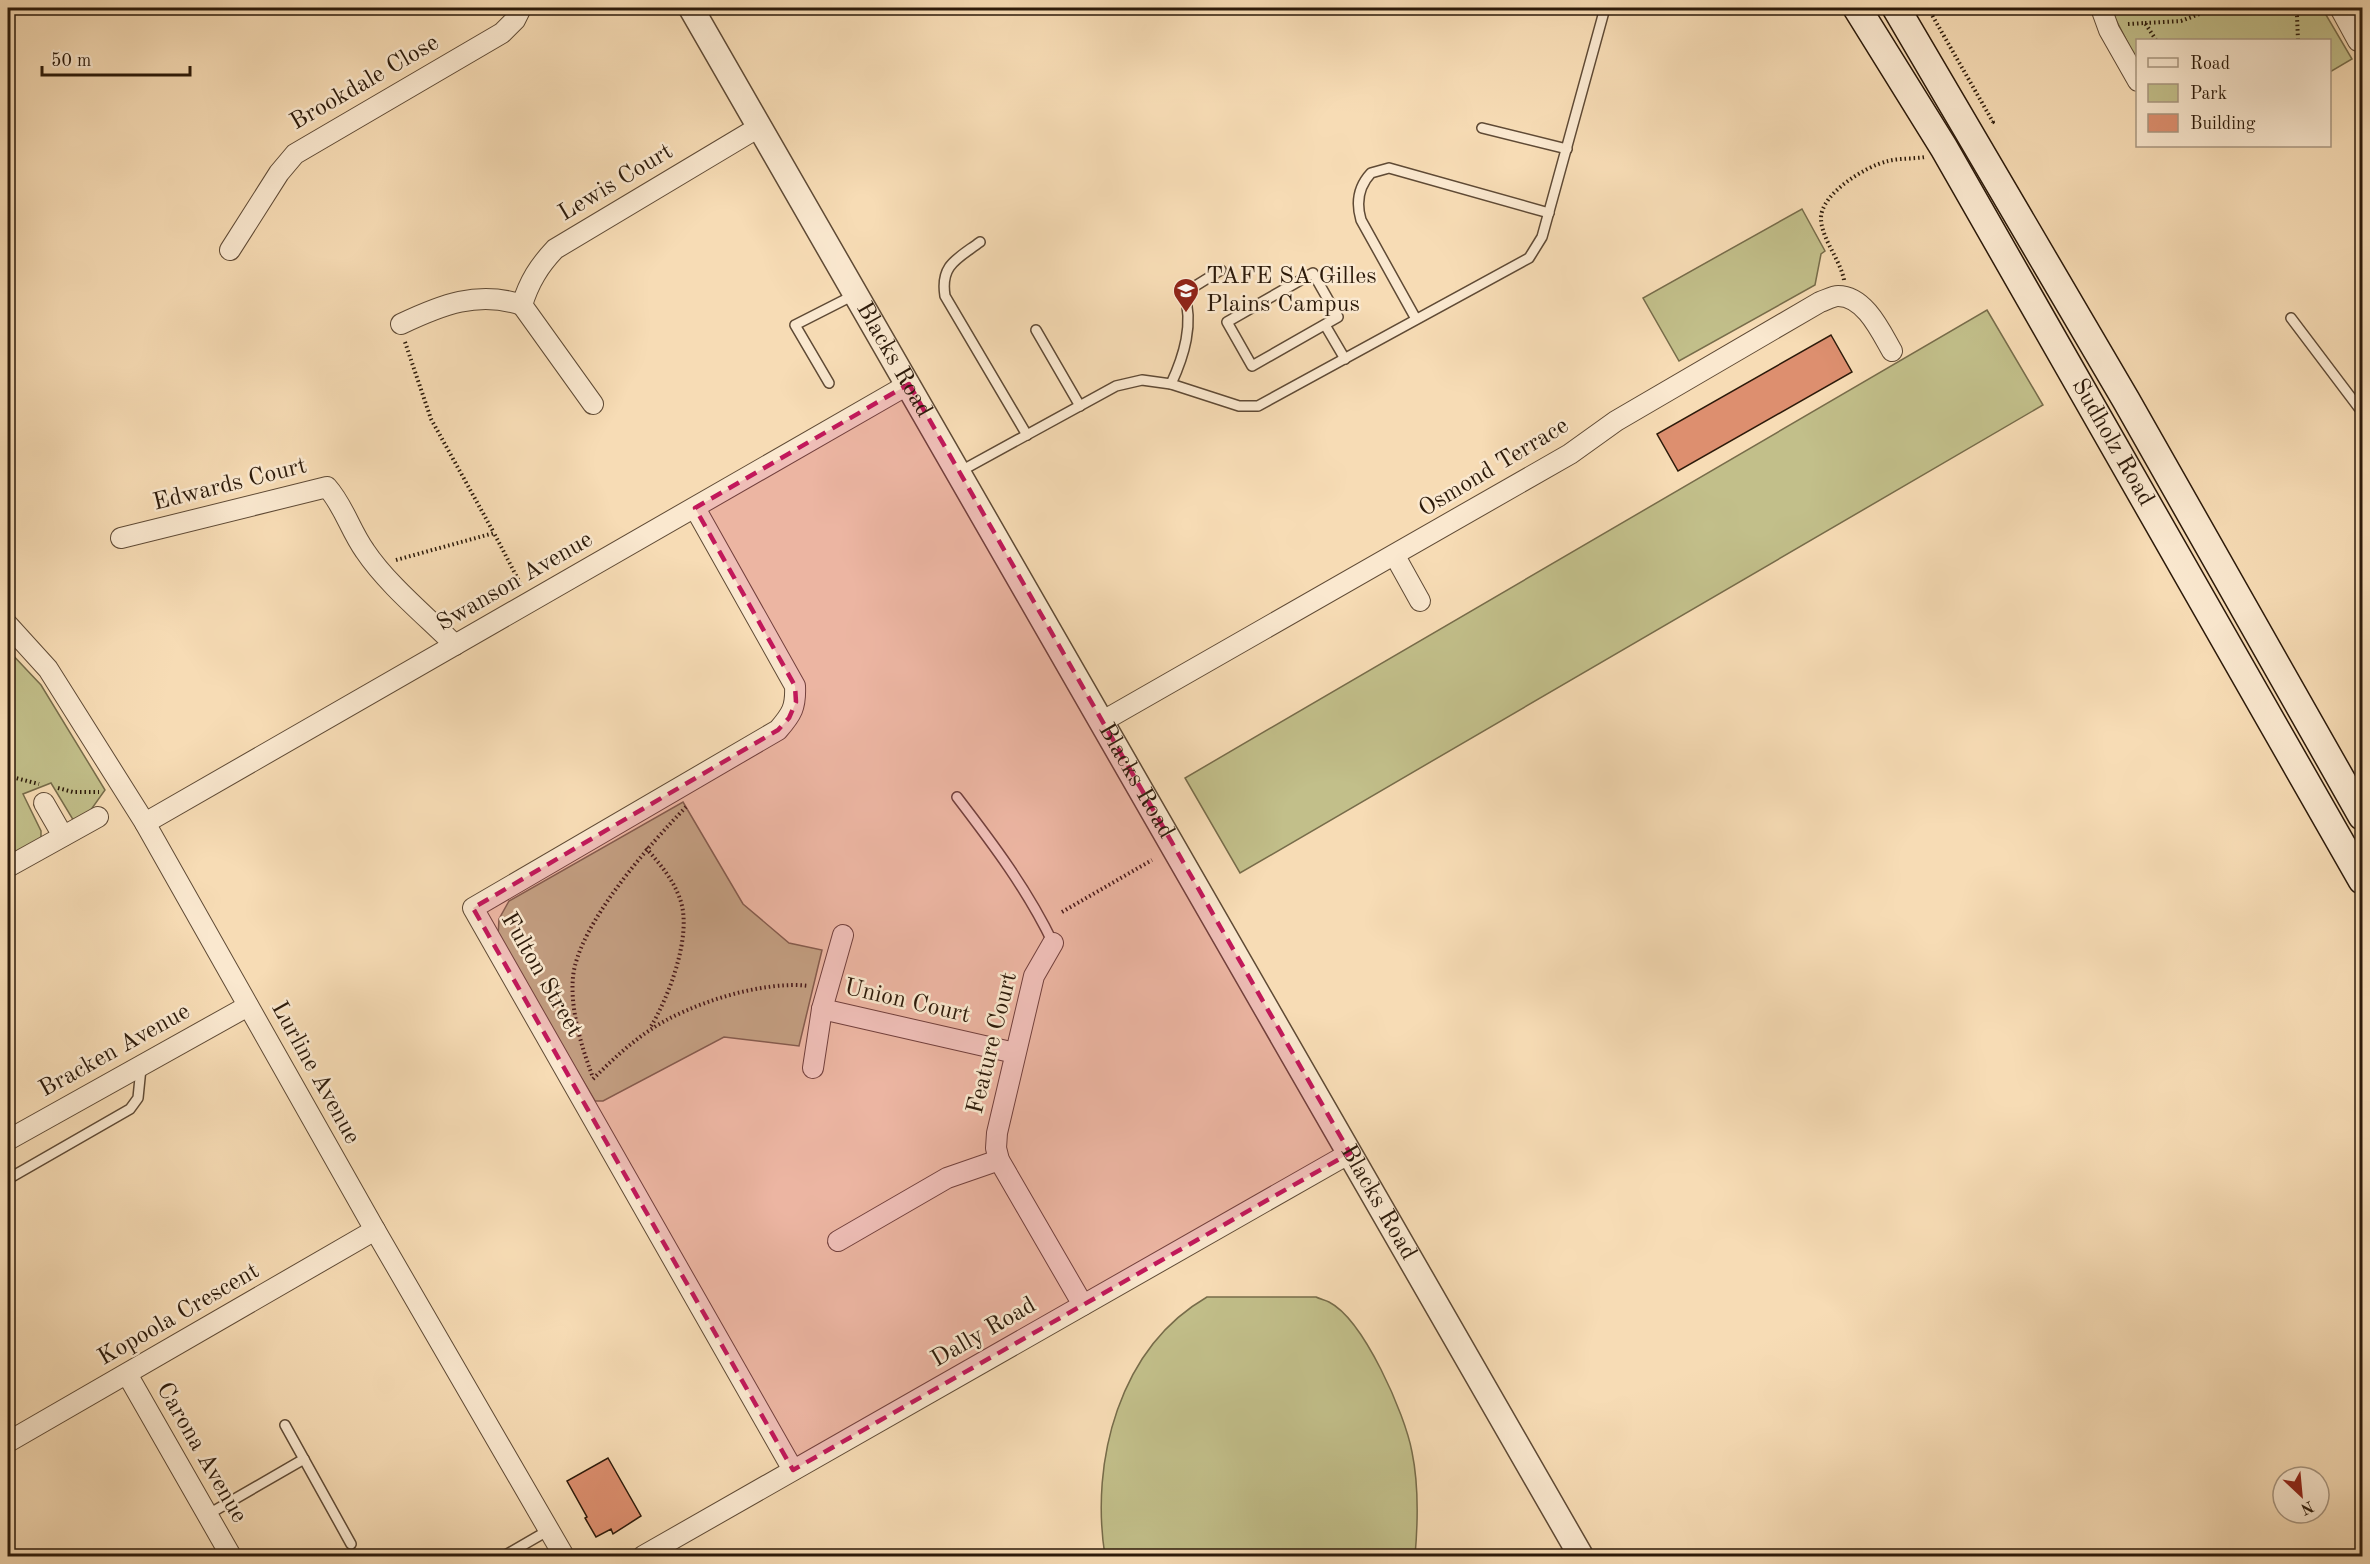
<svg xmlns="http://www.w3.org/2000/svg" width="2370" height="1564" viewBox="0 0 2370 1564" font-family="'Old Standard TT',serif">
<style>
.green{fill:#c2bf8a;stroke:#776c4a;stroke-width:1.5}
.building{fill:#dd8f6f;stroke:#2c1a0a;stroke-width:1.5}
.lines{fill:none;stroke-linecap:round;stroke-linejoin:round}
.service-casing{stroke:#5f4a35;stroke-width:12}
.minor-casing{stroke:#5f4a35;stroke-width:22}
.tertiary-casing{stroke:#5f4a35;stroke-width:27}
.secondary-casing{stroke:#2c1a0a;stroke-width:30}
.path{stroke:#2c1a0a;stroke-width:4;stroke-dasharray:1.5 3;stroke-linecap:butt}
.service{stroke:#fae8cf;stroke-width:9}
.minor{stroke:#fae8cf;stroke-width:20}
.tertiary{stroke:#fae8cf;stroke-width:24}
.secondary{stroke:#fae8cf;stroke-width:27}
.marked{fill:#c2185b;fill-opacity:0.2;stroke:#c2185b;stroke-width:4.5;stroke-dasharray:12 8;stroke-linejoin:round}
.labels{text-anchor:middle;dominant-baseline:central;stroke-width:5;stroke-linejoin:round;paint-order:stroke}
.street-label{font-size:24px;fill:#2c1a0a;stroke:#fae8cf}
.poi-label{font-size:24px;fill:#2c1a0a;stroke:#fae8cf;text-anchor:start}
</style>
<rect width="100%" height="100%" fill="#f7dcb5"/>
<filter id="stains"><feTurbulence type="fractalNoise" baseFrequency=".00333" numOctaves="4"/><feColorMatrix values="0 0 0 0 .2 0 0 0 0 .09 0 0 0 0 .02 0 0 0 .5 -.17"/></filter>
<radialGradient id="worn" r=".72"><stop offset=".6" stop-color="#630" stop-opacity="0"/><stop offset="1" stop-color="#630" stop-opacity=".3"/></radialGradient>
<g class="green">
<polygon points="2121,8 2322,8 2352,59 2330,72 2330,40 2138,40 2137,61 2112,12"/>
<polygon points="1802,209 1825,251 1821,254 1815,285 1679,361 1643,298"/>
<polygon points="1987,310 2043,405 1240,873 1185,778"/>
<polygon points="8,650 41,685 105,790 78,828 51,783 23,794 41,831 41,848 8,867"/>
<polygon points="683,802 743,904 789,943 822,950 799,1046 724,1037 603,1101 595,1101 498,937 499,919 509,901"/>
<path d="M 1207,1297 L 1316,1297 C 1320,1299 1325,1300 1329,1302 C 1364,1320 1405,1414 1412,1452 C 1419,1486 1418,1522 1415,1556 L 1105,1556 C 1090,1461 1119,1348 1207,1297 Z"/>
</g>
<g class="building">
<polygon points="1831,335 1852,372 1678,471 1657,434"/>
<polygon points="608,1458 641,1516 613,1534 611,1529 596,1537 585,1518 587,1517 567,1481"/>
</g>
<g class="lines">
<defs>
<g id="service">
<polyline points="1482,128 1567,149"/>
<path d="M 980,242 C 957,259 940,265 945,296 L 1027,435"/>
<polygon points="1313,273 1338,317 1252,366 1227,322"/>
<polyline points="2291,318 2362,412"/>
<path d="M 1416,319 L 1361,220 C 1356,203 1358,187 1371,173 L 1389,168 L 1549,213"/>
<polyline points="1325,325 1345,359"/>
<polyline points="1036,330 1080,406"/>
<polyline points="829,383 795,325 854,295"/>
<path d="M 1171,384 C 1184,356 1194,324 1184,293 L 1221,270"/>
<polyline points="959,472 1116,386 1142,380 1171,384 1239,406 1258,406 1529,258 1542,237 1605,8"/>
<path d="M 957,797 C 993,844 1027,889 1053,943"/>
<polyline points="8,1179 130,1109 138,1098 141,1068"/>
<polyline points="285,1425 351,1544"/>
<polyline points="207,1515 304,1459"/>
<polyline points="504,1556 549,1530"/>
</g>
<g id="minor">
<polyline points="2101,8 2109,30 2138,81"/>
<polyline points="2340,8 2358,41"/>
<polyline points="230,250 279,173 295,154 502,33 515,20 521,8"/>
<path d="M 401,324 C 441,305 478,290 522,305"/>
<path d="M 593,404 L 522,305 C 529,282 539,266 555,249 L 759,127"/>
<path d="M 695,508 L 795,686 C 796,707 792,714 778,730 L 473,908 L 793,1470"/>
<path d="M 121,538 L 327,487 C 344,506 350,530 365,551 C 387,584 426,616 455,645"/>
<polyline points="1395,556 1420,601"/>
<polyline points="8,625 48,669 145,823 375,1230 564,1556"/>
<path d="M 1103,721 L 1570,454 L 1616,421 L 1820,302 C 1826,300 1833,296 1838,296 C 1865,296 1881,332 1892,351"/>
<polyline points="44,803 63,836"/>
<polyline points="145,823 909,384"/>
<polyline points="8,867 98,817"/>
<polyline points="1053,943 1034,976 997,1133 996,1148 999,1160 1083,1305"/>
<polyline points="822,1009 1015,1053"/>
<polyline points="813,1068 822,1009 843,935"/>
<polyline points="8,1140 248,1006"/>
<polyline points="838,1241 947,1178 999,1160"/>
<polyline points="127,1374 231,1556"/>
<polyline points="8,1442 375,1230"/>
<polyline points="643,1556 1350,1153"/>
</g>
<g id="tertiary">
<path id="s1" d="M 691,8 L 1581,1556"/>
</g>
<g id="secondary">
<path id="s2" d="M 1857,8 L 1944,148 L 2362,880"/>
<polyline points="1896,8 2126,400 2362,816"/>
</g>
</defs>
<use href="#service" class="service-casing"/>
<use href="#minor" class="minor-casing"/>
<use href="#tertiary" class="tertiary-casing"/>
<use href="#secondary" class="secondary-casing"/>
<g class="path">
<polyline points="1928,8 1993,122 1990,123"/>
<polyline points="2292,8 2297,16 2298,40"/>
<polyline points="2122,13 2131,8"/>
<polyline points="2145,23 2181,21 2215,8"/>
<polyline points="2128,24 2145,23 2156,40"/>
<path d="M 1844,280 C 1840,259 1822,240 1821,219 C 1820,194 1866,166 1888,161 C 1900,158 1913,159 1925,157"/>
<polyline points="405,342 431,419 494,533"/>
<polyline points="396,560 494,533 521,585"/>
<polyline points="8,776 39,784"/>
<polyline points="58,788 73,792 99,792"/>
<path d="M 646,848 C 660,864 673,879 680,899 C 693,934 669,997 650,1028"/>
<polyline points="1062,912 1152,860"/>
<path d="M 592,1075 C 581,1045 570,1009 573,977 C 578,925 650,844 686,807"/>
<path d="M 593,1079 C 611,1061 629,1044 650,1030 C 688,1004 763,980 809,986"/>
</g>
<use href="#service" class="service"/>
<use href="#minor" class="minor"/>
<use href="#tertiary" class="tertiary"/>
<use href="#secondary" class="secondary"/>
</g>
<path class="marked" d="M 909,384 L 1350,1153 L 793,1470 L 473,908 L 778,730 L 789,718 L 796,702 L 795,686 L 695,508 Z"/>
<defs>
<symbol id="university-pin" viewBox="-11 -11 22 30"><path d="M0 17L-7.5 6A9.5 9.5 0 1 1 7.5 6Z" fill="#8f2418" stroke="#fae8cf"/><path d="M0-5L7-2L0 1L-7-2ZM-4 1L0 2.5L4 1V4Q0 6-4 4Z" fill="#fff"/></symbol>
</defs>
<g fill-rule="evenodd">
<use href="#university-pin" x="1171" y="276" width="30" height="40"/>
</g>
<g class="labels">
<g class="street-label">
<text transform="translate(365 83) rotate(-30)">Brookdale Close</text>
<text transform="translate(616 183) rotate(-31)">Lewis Court</text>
<text stroke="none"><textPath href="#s1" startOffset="406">Blacks Road</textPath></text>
<text stroke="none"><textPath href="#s2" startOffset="504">Sudholz Road</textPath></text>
<text transform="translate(1494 468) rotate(-31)">Osmond Terrace</text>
<text transform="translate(230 485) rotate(-14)">Edwards Court</text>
<text transform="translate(515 582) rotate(-30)">Swanson Avenue</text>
<text stroke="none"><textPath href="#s1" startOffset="892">Blacks Road</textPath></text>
<text transform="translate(541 975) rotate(60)">Fulton Street</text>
<text transform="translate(907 1002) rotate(13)">Union Court</text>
<text transform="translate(993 1043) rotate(-76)">Feature Court</text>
<text transform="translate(115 1051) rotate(-29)">Bracken Avenue</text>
<text transform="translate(315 1073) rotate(61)">Lurline Avenue</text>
<text stroke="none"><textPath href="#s1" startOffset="1378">Blacks Road</textPath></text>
<text transform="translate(179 1315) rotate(-30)">Kopoola Crescent</text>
<text transform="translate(984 1333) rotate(-30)">Dally Road</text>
<text transform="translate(201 1453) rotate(60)">Carona Avenue</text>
</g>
<g class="poi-label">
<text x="1206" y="277">TAFE SA Gilles<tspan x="1206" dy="28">Plains Campus</tspan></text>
</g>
</g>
<rect width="2370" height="1564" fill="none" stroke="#f7dcb5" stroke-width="30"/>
<rect x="9" y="9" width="2352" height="1546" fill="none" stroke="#2c1a0a" stroke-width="3"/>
<rect x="15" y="15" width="2340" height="1534" fill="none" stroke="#2c1a0a" stroke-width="1.5"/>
<rect x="2136" y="39" width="195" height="108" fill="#fae8cf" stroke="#a89680" stroke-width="1.5"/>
<rect x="2148" y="58" width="30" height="9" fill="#fae8cf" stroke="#a89680" stroke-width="1.5"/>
<text x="2190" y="69" font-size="18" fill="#2c1a0a">Road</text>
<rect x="2148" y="84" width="30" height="18" fill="#c2bf8a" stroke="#a89680" stroke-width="1.5"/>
<text x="2190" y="99" font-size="18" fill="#2c1a0a">Park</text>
<rect x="2148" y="114" width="30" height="18" fill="#dd8f6f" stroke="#a89680" stroke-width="1.5"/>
<text x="2190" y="129" font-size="18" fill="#2c1a0a">Building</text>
<g transform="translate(2301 1495) rotate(154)"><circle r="28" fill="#fae8cf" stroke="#a89680" stroke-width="1.5"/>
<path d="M0-4.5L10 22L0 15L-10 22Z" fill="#8f2418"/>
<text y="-9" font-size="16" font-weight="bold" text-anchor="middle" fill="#2c1a0a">N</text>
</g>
<path d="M42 66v9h148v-9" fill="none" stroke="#2c1a0a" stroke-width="3"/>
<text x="51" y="66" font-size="18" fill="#2c1a0a" stroke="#fae8cf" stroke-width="4.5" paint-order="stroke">50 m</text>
<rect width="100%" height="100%" filter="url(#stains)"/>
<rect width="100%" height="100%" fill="url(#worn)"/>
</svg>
